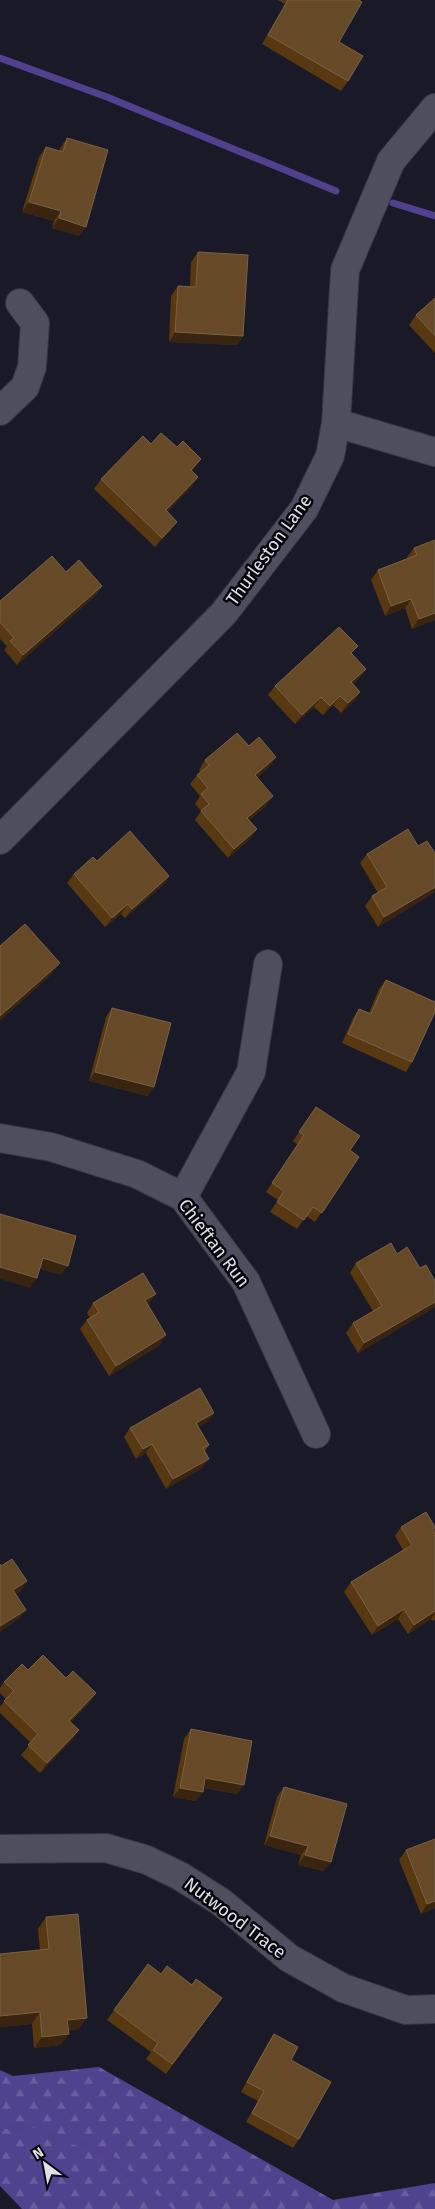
<svg xmlns="http://www.w3.org/2000/svg" width="435" height="2209" viewBox="0 0 435 2209" font-family="'Fira Sans',sans-serif">
<style>
.forest{fill:url(#forest-firs)}
.lines{fill:none;stroke-linecap:round;stroke-linejoin:round}
.stream{stroke:#4f418e;stroke-width:7}
.minor-casing{stroke:#36343f;stroke-width:30}
.minor{stroke:#4f4e5e;stroke-width:28}
.wall{fill:#573810}
.shaded-wall{fill:#392410}
.building{fill:#664a28;stroke:#796146}
.labels{text-anchor:middle;dominant-baseline:central;stroke-width:5;stroke-linejoin:round;paint-order:stroke}
.street-label{font-size:18px;fill:#dfdfe9;stroke:#06050a}
</style>
<defs>
<pattern id="forest-firs" width="22" height="20" patternUnits="userSpaceOnUse" patternTransform="scale(1.25)"><rect width="22" height="20" fill="#4f428e"/><path d="M5 1l3.5 6h-7zM16 11l3.5 6h-7z" fill="#685d9e"/></pattern>
</defs>
<rect width="100%" height="100%" fill="#1a1927"/>
<polygon class="forest" points="99,2067 333,2200 435,2183 435,2209 22,2209 0,2186 0,2070 13,2076"/>
<g class="lines">
<g class="stream">
<polyline points="0,58 107,97 336,191"/>
<polyline points="393,203 435,216"/>
<polyline points="0,2124 82,2143 106,2154 168,2209"/>
</g>
<defs>
<g id="minor">
<polyline points="0,411 25,387 32,367 35,323 20,303"/>
<polyline points="336,423 435,452"/>
<polyline points="0,840 224,613 304,509 330,456 336,423 345,270 391,161 435,108"/>
<polyline points="0,1138 51,1147 137,1174 183,1197 246,1282 316,1434"/>
<polyline points="183,1197 251,1072 268,964"/>
<polyline points="0,1849 106,1848 147,1860 180,1876 221,1902 289,1958 343,1988 406,2010 435,2009"/>
</g>
</defs>
<use href="#minor" class="minor-casing"/>
<use href="#minor" class="minor"/>
</g>
<g class="wall">
<polygon points="278,0 359,0 339,42 348,81 341,91 262,44 285,4"/>
<polygon points="67,138 79,236 52,228 54,221 22,212 39,157 46,147 59,151 61,147"/>
<polygon points="198,252 243,336 237,345 169,342 171,296 178,286 190,287 191,262"/>
<polygon points="435,298 435,353 409,325 416,315"/>
<polygon points="151,444 177,447 201,459 192,471 198,477 192,486 167,512 170,531 155,547 94,489 101,479"/>
<polygon points="435,540 435,620 412,629 405,608 385,616 371,580 378,570 408,558 407,557 414,548"/>
<polygon points="66,572 102,586 95,596 17,665 4,650 7,646 0,639 0,601"/>
<polygon points="352,654 366,669 359,678 353,684 360,692 354,701 341,713 333,705 323,715 314,707 295,724 268,695 275,686"/>
<polygon points="249,746 276,757 269,767 257,778 266,806 249,820 257,829 250,839 228,858 195,820 201,811 195,804 200,796 190,784 197,775 200,772 199,770 205,760"/>
<polygon points="418,846 435,853 435,892 378,927 365,906 372,896 378,893 360,863 367,854"/>
<polygon points="97,861 169,876 163,885 125,918 121,914 105,927 67,883 74,874"/>
<polygon points="386,980 412,1062 406,1072 342,1043 353,1018 359,1009 369,1013 379,989"/>
<polygon points="112,1008 154,1087 147,1096 89,1081 106,1017"/>
<polygon points="316,1107 350,1150 359,1157 315,1222 306,1216 297,1229 270,1212 278,1200 266,1192 298,1145 293,1141"/>
<polygon points="397,1254 435,1281 435,1307 358,1353 346,1333 353,1323 373,1311 350,1273 356,1263"/>
<polygon points="93,1303 149,1304 148,1305 160,1345 109,1376 80,1329 87,1320 90,1318 87,1313"/>
<polygon points="214,1413 207,1422 198,1427 209,1445 205,1451 202,1468 166,1489 146,1453 136,1459 124,1437 130,1428"/>
<polygon points="401,1527 435,1528 434,1530 435,1532 435,1620 432,1621 431,1619 408,1634 398,1619 372,1635 344,1592 351,1582 403,1550 395,1536"/>
<polygon points="28,1670 66,1678 96,1693 89,1703 71,1722 79,1730 72,1740 40,1773 21,1755 31,1743 0,1713 0,1707 6,1699 0,1693 0,1688 4,1682"/>
<polygon points="191,1729 238,1794 203,1788 196,1801 173,1797 184,1739"/>
<polygon points="284,1787 324,1871 298,1865 301,1855 264,1845 277,1797"/>
<polygon points="435,1839 435,1908 421,1914 399,1860 406,1850"/>
<polygon points="46,1917 79,2029 68,2030 61,2045 34,2048 32,2024 0,2027 0,1954 40,1950 38,1929"/>
<polygon points="161,1974 192,1985 222,1998 166,2074 146,2059 151,2052 107,2020 114,2010"/>
<polygon points="274,2034 291,2060 299,2139 293,2148 246,2122 258,2101 241,2092 268,2043"/>
</g>
<g class="shaded-wall">
<polygon points="29,202 61,211 54,221 22,212"/>
<polygon points="59,218 86,227 79,236 52,228"/>
<polygon points="175,332 243,336 237,345 169,342"/>
<polygon points="201,459 194,469 184,479 191,470"/>
<polygon points="198,477 192,486 159,520 166,510"/>
<polygon points="177,522 170,531 155,547 162,538"/>
<polygon points="102,586 95,596 17,665 23,655"/>
<polygon points="411,599 405,608 385,616 391,606"/>
<polygon points="435,613 435,620 412,629 419,619"/>
<polygon points="366,669 359,678 345,692 351,682"/>
<polygon points="360,692 354,701 341,713 348,703"/>
<polygon points="340,696 333,705 323,715 330,706"/>
<polygon points="321,697 314,707 295,724 302,715"/>
<polygon points="276,757 269,767 249,785 255,775"/>
<polygon points="273,796 266,806 241,828 247,818"/>
<polygon points="257,829 250,839 228,858 234,849"/>
<polygon points="169,876 163,885 125,918 132,909"/>
<polygon points="435,887 435,892 378,927 384,917"/>
<polygon points="128,904 121,914 105,927 112,918"/>
<polygon points="60,963 52,974 0,1021 0,1016"/>
<polygon points="95,1072 154,1087 147,1096 89,1081"/>
<polygon points="43,1258 68,1266 61,1275 36,1268"/>
<polygon points="0,1267 37,1278 30,1288 0,1279"/>
<polygon points="156,1294 149,1304 139,1310 145,1300"/>
<polygon points="435,1302 435,1307 358,1353 364,1343"/>
<polygon points="166,1335 160,1345 109,1376 116,1366"/>
<polygon points="214,1413 207,1422 189,1432 196,1423"/>
<polygon points="152,1444 146,1453 136,1459 143,1449"/>
<polygon points="209,1459 202,1468 166,1489 173,1479"/>
<polygon points="27,1581 21,1591 6,1600 13,1590"/>
<polygon points="404,1609 398,1619 372,1635 378,1626"/>
<polygon points="26,1610 19,1619 0,1632 0,1626"/>
<polygon points="435,1611 435,1613 431,1619 408,1634 414,1625"/>
<polygon points="96,1693 89,1703 63,1730 69,1721"/>
<polygon points="79,1730 72,1740 40,1773 47,1763"/>
<polygon points="205,1778 244,1785 238,1794 198,1787"/>
<polygon points="180,1788 203,1792 196,1801 173,1797"/>
<polygon points="270,1836 308,1846 301,1855 264,1845"/>
<polygon points="305,1855 331,1862 324,1871 298,1865"/>
<polygon points="435,1901 435,1908 421,1914 427,1904"/>
<polygon points="40,2012 32,2024 0,2027 0,2016"/>
<polygon points="87,2018 79,2029 59,2031 67,2020"/>
<polygon points="69,2034 61,2045 34,2048 42,2037"/>
</g>
<g class="building">
<polygon points="288,0 359,0 362,2 339,42 363,56 348,81 268,35"/>
<polygon points="67,138 108,150 86,227 59,218 61,211 29,202 46,147 63,152"/>
<polygon points="198,252 248,255 243,336 175,332 178,286 196,287"/>
<polygon points="435,298 435,336 416,315"/>
<polygon points="161,433 177,447 183,441 201,459 191,470 198,477 166,510 177,522 162,538 101,479 143,436 151,444"/>
<polygon points="435,540 435,613 419,619 411,599 391,606 378,570 417,555 414,548"/>
<polygon points="52,556 66,572 79,560 102,586 23,655 10,641 14,638 0,622 0,601"/>
<polygon points="339,627 358,646 351,653 366,669 351,682 360,692 348,703 340,696 330,706 321,697 302,715 275,686"/>
<polygon points="237,733 249,746 259,737 276,757 255,775 273,796 247,818 257,829 234,849 201,811 209,804 201,794 208,788 197,775 209,765 205,760"/>
<polygon points="408,829 418,846 427,841 435,853 435,887 384,917 372,896 387,887 367,854"/>
<polygon points="130,831 169,876 132,909 128,904 112,918 74,874 93,857 97,861"/>
<polygon points="25,924 60,963 0,1016 0,946"/>
<polygon points="386,980 435,1002 435,1012 412,1062 348,1034 359,1009 371,1014"/>
<polygon points="112,1008 171,1023 154,1087 95,1072"/>
<polygon points="316,1107 360,1136 350,1150 359,1157 322,1213 313,1207 304,1220 277,1202 284,1191 272,1183 304,1135 299,1132"/>
<polygon points="0,1214 76,1236 68,1266 43,1258 37,1278 0,1267"/>
<polygon points="391,1243 397,1254 407,1247 420,1268 426,1265 435,1281 435,1302 364,1343 353,1323 382,1306 356,1263"/>
<polygon points="143,1273 156,1294 145,1300 166,1335 116,1366 87,1320 99,1312 93,1303"/>
<polygon points="200,1388 214,1413 196,1423 209,1445 203,1448 209,1459 173,1479 152,1444 143,1449 130,1428"/>
<polygon points="426,1512 435,1527 435,1528 433,1529 435,1532 435,1611 414,1625 404,1609 378,1626 351,1582 412,1545 401,1527"/>
<polygon points="12,1559 27,1581 13,1590 26,1610 0,1626 0,1564 1,1566"/>
<polygon points="43,1655 66,1678 73,1671 96,1693 69,1721 79,1730 47,1763 28,1745 38,1734 4,1701 14,1691 4,1682 22,1664 28,1670"/>
<polygon points="191,1729 252,1741 244,1785 205,1778 203,1792 180,1788"/>
<polygon points="284,1787 347,1804 331,1862 305,1855 308,1846 270,1836"/>
<polygon points="435,1839 435,1901 427,1904 406,1850"/>
<polygon points="78,1914 87,2018 67,2020 69,2034 42,2037 40,2012 0,2016 0,1954 49,1949 46,1917"/>
<polygon points="148,1964 161,1974 167,1966 192,1985 196,1979 222,1998 172,2064 153,2050 158,2043 114,2010"/>
<polygon points="274,2034 298,2047 291,2060 331,2082 299,2139 252,2113 264,2091 247,2082"/>
</g>
<g class="labels">
<g class="street-label">
<text transform="translate(269 550) rotate(-54)">Thurleston Lane</text>
<text transform="translate(214 1243) rotate(53)">Chieftan Run</text>
<text transform="translate(235 1918) rotate(37)">Nutwood Trace</text>
</g>
</g>
<g transform="translate(45 2164) rotate(328)" stroke="#06050a" stroke-width="4" paint-order="stroke">
<path d="M0-4L9 19L0 12L-9 19Z" fill="#dfdfe9"/>
<text y="-8" font-size="14" font-weight="bold" text-anchor="middle" fill="#dfdfe9">N</text>
</g>
</svg>
